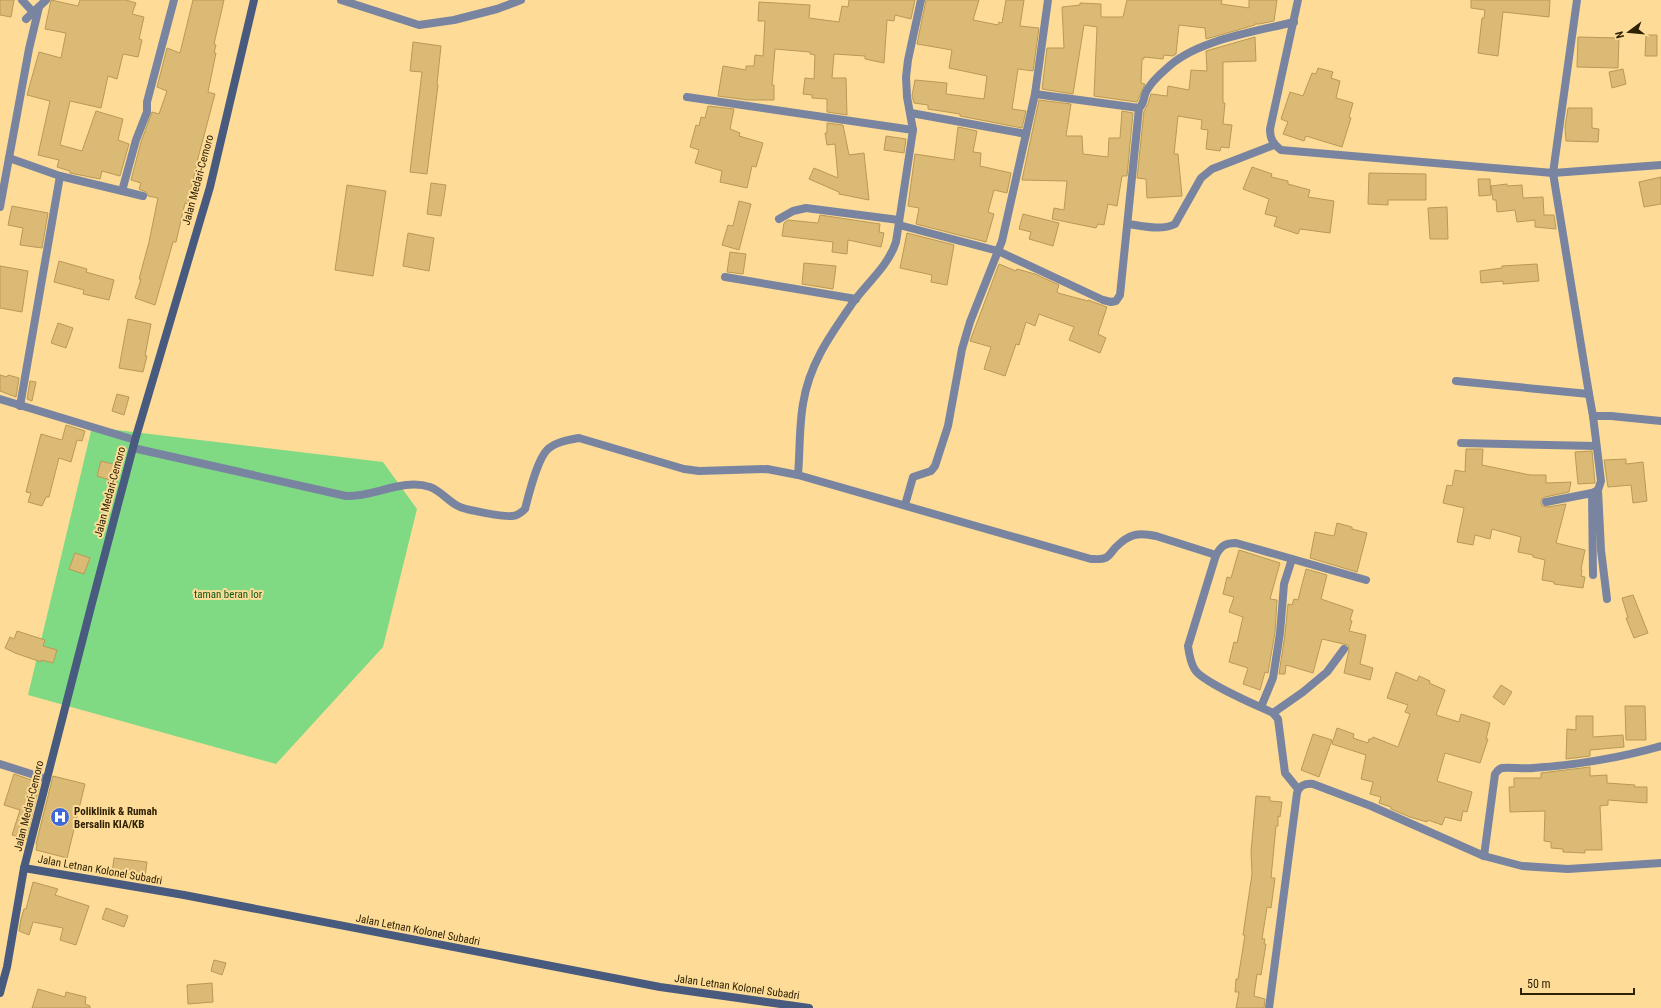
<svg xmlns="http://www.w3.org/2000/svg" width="1661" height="1008" viewBox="0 0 1661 1008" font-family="'Roboto Condensed',sans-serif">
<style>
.green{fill:#80da84}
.building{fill:#dbba76;stroke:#b99955}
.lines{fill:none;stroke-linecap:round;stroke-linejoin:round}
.street{stroke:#7985a0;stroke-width:8}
.secondary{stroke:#495a7f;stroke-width:8}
.labels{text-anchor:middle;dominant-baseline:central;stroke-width:4;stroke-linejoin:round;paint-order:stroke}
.street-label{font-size:11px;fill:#2e2104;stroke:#fedc97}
.park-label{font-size:11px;fill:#0e5719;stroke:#fedc97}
.poi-label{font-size:11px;font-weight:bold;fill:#2e2104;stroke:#fedc97;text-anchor:start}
</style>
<rect width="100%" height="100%" fill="#fedc97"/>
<polygon class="green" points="92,427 383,462 417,509 383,647 276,764 28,695"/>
<g class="building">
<polygon points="0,0 14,0 11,17 0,15"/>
<polygon points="51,0 78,6 80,0 126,0 136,3 132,14 144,17 139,39 142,40 138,57 123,54 117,79 108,76 101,108 70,101 60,145 82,151 96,111 123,119 118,140 129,144 120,176 102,171 100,179 70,173 70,171 57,167 59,160 38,155 50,101 27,95 39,52 61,58 66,33 45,29"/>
<polygon points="193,0 224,0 214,44 216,45 214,53 216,53 208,92 215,94 198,158 188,204 185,203 176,242 173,242 155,305 135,298 141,279 139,279 149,242 158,198 148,196 146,192 139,189 141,183 131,180 141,142 152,112 159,114 167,91 157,87 167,48 180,53"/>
<polygon points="849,0 915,0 911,19 895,15 894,21 887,20 884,63 865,59 865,56 834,54 832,78 846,78 847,115 827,112 827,99 812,98 812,95 803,94 805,78 814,79 815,55 810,54 810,52 775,49 772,85 774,85 774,100 748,100 718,96 723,66 746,70 746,66 754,66 755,55 763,56 765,21 758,21 759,2 810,5 809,18 839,22 842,6 848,7"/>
<polygon points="926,0 979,0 973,20 998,25 999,22 1002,23 1006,0 1024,0 1020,26 1039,28 1033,71 1018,69 1012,109 1026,111 1022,128 960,116 960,114 928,109 928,105 914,103 912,96 915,80 947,83 946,94 984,99 987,76 949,68 952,50 917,44"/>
<polygon points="1127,0 1222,0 1221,4 1249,8 1249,0 1277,0 1274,21 1259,24 1255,24 1255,25 1206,39 1205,28 1179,25 1176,54 1173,56 1164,55 1163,59 1144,57 1144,59 1142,59 1141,83 1145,84 1137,102 1094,96 1097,27 1084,25 1073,94 1042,89 1047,48 1064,48 1062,7 1080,5 1080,3 1101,4 1101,17 1123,17"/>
<polygon points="1471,0 1550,0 1549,17 1503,12 1498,56 1478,53 1482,18 1484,18 1485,10 1471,8"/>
<polygon points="1646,35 1657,35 1657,56 1645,56"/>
<polygon points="1255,37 1256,61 1223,62 1223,103 1225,103 1223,124 1232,125 1229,148 1221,147 1220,151 1206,149 1208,130 1201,129 1202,120 1178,116 1174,154 1178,154 1182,196 1147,198 1146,179 1137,178 1144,111 1148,104 1151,94 1167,96 1168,86 1189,90 1191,70 1207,71 1206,51"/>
<polygon points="1578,37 1619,38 1618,68 1577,67"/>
<polygon points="413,42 441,46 437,84 438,85 427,174 410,172 422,72 410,71"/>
<polygon points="1318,68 1333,72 1331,78 1340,81 1336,98 1353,103 1349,117 1351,118 1342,147 1306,136 1304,141 1283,134 1288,122 1281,119 1290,92 1303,96 1312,73 1316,74"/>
<polygon points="1623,69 1626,84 1612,88 1609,72"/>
<polygon points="1039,100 1071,104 1066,136 1082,136 1083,154 1108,157 1109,138 1120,138 1122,111 1133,113 1127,176 1122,176 1117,206 1108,204 1104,225 1098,224 1096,228 1052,219 1054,208 1064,210 1067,181 1022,180"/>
<polygon points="708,106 734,109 730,129 740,133 739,136 763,143 756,167 752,166 747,188 720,182 722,171 695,163 699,150 690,147 696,125 699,126 701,117 705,118"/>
<polygon points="1568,108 1592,108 1592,128 1599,129 1598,142 1566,141 1565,127"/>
<polygon points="827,123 843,125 849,155 864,153 869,200 839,194 839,192 809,179 814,168 838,178 835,144 827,145 825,133 827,133"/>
<polygon points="958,127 977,131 973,152 981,153 980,166 1011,173 1007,193 994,190 988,212 994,214 986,242 916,224 919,208 908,206 915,154 954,160"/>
<polygon points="886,136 906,139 904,153 884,150"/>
<polygon points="1252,167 1272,174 1271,177 1288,181 1288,184 1310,190 1308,197 1334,201 1330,233 1300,229 1298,234 1274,226 1277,217 1265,214 1269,199 1243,189"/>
<polygon points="1369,173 1426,174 1426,200 1388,200 1388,205 1368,204"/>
<polygon points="1661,177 1661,204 1644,207 1639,182"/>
<polygon points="1478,179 1490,179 1491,195 1479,196"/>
<polygon points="431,183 446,185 441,216 427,214"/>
<polygon points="1507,184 1507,186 1522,185 1523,198 1543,197 1544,215 1554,215 1556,229 1535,227 1535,220 1517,222 1515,210 1497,212 1496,200 1493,200 1491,186"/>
<polygon points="347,185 386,191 373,276 335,270"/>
<polygon points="739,201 751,204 739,250 722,245 728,225 733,226"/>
<polygon points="12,206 48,213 42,248 20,245 23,228 8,225"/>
<polygon points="1447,207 1448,239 1430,239 1428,208"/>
<polygon points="1023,214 1059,223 1053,246 1029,239 1031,232 1019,229"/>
<polygon points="820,215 880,224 879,232 884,233 881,247 848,240 847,254 832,252 833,242 782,236 784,223 788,220 818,223"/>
<polygon points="408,233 434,238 429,271 403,266"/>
<polygon points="907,233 954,245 947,285 931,282 932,275 900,268"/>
<polygon points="730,252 746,254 743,274 727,272"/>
<polygon points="59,261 87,269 86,272 114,280 109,300 83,294 84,290 54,282"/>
<polygon points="804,263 836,266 833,289 802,284"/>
<polygon points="999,264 1016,271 1017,269 1035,274 1059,285 1057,291 1058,293 1088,301 1088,300 1107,307 1098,334 1106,338 1100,353 1069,340 1074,327 1039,314 1035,326 1026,322 1019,345 1016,344 1005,376 984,369 991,347 970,341"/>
<polygon points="1537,264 1539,281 1503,284 1503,281 1481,283 1480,271 1502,268 1502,266"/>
<polygon points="0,266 28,271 22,312 0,308"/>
<polygon points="128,319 151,324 145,356 147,356 143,372 119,368"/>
<polygon points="58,323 73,328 66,348 51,343"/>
<polygon points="0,375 7,377 8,375 19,378 16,397 0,391"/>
<polygon points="30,381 36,382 32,401 27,399"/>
<polygon points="117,394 129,397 124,415 112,411"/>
<polygon points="66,425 85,431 82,441 77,440 71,462 59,458 49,497 46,497 42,506 28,502 31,493 26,492 41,434 62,440"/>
<polygon points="1466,449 1483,449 1482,465 1530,475 1546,475 1546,483 1571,482 1569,492 1545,497 1541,500 1541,503 1542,506 1547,507 1566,504 1556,543 1585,550 1581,569 1582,570 1581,576 1585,577 1583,588 1554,584 1554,582 1542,580 1545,560 1533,557 1533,555 1518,552 1521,537 1492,529 1490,539 1475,535 1473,545 1457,542 1464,508 1443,503 1447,485 1452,486 1455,470 1465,472"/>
<polygon points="1592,451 1595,483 1578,484 1575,452"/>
<polygon points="1626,459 1626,464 1643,462 1647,501 1633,503 1631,485 1608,487 1604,460"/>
<polygon points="101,461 120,466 116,482 97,476"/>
<polygon points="1337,523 1352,527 1352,529 1367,533 1357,572 1310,558 1315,532 1334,536"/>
<polygon points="1239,550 1280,563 1270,599 1277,600 1275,632 1268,673 1265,672 1260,690 1243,684 1248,668 1229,662 1234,642 1237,643 1243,617 1229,612 1234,597 1223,594 1227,577 1231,578"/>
<polygon points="75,553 90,558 84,574 69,569"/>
<polygon points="1306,569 1327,575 1321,599 1353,610 1350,620 1352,621 1349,631 1366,635 1360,664 1373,668 1370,680 1344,673 1349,650 1348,645 1322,639 1313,673 1286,665 1285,674 1279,674 1285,634 1288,604 1292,605 1294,599 1298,600"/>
<polygon points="1633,595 1648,633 1634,638 1626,618 1628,618 1622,598"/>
<polygon points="17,631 45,640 43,646 57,650 53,663 41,660 41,662 15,653 5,648 10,637 14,639"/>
<polygon points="1396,672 1417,681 1419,676 1430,681 1429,683 1445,690 1436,715 1459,722 1461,714 1490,723 1486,739 1488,739 1480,763 1445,753 1437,781 1472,792 1467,812 1463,811 1461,821 1445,817 1442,825 1428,820 1427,822 1410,817 1391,809 1391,807 1379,803 1381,797 1370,794 1373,782 1361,779 1366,755 1332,744 1337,728 1354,734 1353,738 1368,743 1369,739 1372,739 1373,737 1398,747 1410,714 1405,712 1408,705 1387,698"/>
<polygon points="1501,685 1512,692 1504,705 1493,697"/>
<polygon points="1625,706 1645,706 1646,740 1626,740"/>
<polygon points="1576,716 1593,716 1593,737 1623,735 1624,747 1590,750 1590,756 1566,759 1567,729 1576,730"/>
<polygon points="1313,734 1332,740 1319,777 1301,770"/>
<polygon points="1590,767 1590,776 1607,775 1607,783 1635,785 1634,787 1647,787 1647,803 1608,800 1608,805 1600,806 1602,850 1585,850 1585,853 1563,852 1563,849 1551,848 1551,842 1544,841 1545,811 1510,812 1509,787 1514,787 1514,778 1541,778 1541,773"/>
<polygon points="14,774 40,783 26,840 12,835 20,810 4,805"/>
<polygon points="53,776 85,784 67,858 36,850 37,844 36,844"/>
<polygon points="1256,796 1270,797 1270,801 1282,802 1280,817 1278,816 1278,826 1276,826 1271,878 1275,878 1271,908 1267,907 1262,939 1265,939 1264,944 1266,944 1261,975 1257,974 1254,996 1265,999 1264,1008 1236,1008 1239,992 1235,992 1236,979 1238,979 1245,935 1243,935 1252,874 1251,852"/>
<polygon points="114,858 147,862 145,877 112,873"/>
<polygon points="33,882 58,889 55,895 89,906 76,945 60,940 63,928 33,922 29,935 19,931 21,919 24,909 26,909"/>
<polygon points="106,908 128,916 124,927 102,919"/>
<polygon points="214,960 226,963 222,975 211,971"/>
<polygon points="212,983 213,1002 188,1004 187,985"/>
<polygon points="38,989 65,997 66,992 86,997 85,1004 90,1006 90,1008 32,1008"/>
</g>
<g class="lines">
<g class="street">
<polyline points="22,0 33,12"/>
<polyline points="341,0 419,25 454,20 497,9 521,0"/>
<path d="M 1298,0 L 1270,129 C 1270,139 1273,144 1281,150 L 1553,173 L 1661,165"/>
<polyline points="1577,0 1553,173 1589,394 1593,416 1611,416 1661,421"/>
<polyline points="26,19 46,0"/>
<path d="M 1035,94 L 1139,108 C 1145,103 1143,98 1146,92 C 1150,84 1159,75 1166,69 C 1195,40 1254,32 1294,22"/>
<polyline points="687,97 913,130"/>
<polyline points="911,113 1026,134"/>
<polyline points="9,158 60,176 143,196"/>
<polyline points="122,191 136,140 147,112 147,102 174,0"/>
<polyline points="0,207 29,49 39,7"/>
<polyline points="779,219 793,211 806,208 899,220"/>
<path d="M 1128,224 C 1143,226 1161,231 1175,224 L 1201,178 L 1212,169 L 1274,145"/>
<polyline points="899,225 998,251 1103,300 1111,302 1116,301 1120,295 1139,108"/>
<polyline points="725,277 856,299"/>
<polyline points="1456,381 1589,394"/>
<polyline points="0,399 135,440"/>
<polyline points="20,406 60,176"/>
<polyline points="1461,443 1596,446"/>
<path d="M 133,448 L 346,496 C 374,497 403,478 430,487 C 441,491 448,501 458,506 C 465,510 504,517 512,516 C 517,516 521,513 525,509 C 529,494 537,460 547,450 C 555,442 568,440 579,438 L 684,469 L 699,471 L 767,469 L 798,475 L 1091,559 C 1096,559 1103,560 1107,557 C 1110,555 1113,550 1116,547 C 1129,534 1138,532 1156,536 L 1216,555 L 1188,646 C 1189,654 1190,662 1195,670 C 1204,683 1256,705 1273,713 L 1278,719 L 1285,773 L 1298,789"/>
<path d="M 798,475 C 800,452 799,427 803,404 C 809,364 831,334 854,301 C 869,281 888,266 896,242 L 913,130 L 907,97 L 906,77 L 908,60 L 921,0"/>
<polyline points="1598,490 1601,550 1607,599"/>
<polyline points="1592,493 1593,575"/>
<polyline points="1546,502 1592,493 1598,490 1601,481 1593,416"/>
<polyline points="905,505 913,477 931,471 935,466 948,426 962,349 970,322 1002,241 1035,94 1048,0"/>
<path d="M 1216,555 C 1221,546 1225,543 1236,543 L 1366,580"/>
<polyline points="1261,707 1273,678 1280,633 1284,584 1292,559"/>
<polyline points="1273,713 1303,692 1327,672 1344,649"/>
<polyline points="0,764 47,779"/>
<polyline points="1484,856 1522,866 1568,869 1661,863"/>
<path d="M 1269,1008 L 1297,793 C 1299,786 1305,783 1313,784 L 1371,806 L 1484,856 L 1495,774 C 1497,772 1498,769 1502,768 C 1509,767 1524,769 1533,768 C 1576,765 1619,758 1661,746"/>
</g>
<g class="secondary">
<polyline points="24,868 184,895 660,987 809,1008"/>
<polyline points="0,993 7,967 24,868 92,603 135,440 210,187 254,0"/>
</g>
</g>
<defs>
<symbol id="hospital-disc" viewBox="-11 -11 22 22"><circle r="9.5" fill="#3d69da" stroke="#fedc97"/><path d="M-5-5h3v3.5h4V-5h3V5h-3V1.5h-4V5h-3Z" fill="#fff"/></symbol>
</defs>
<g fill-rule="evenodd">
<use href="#hospital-disc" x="49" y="806" width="22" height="22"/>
</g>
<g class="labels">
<g class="street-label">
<text transform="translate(198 180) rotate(-75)">Jalan Medari-Cemoro</text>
<text transform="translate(110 492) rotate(-75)">Jalan Medari-Cemoro</text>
<text transform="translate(29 806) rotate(-76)">Jalan Medari-Cemoro</text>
<text transform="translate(100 870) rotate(10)">Jalan Letnan Kolonel Subadri</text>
<text transform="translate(418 930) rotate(11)">Jalan Letnan Kolonel Subadri</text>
<text transform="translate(737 987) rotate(8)">Jalan Letnan Kolonel Subadri</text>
</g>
<g class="park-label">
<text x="228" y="594">taman beran lor</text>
</g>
<g class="poi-label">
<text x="74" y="811">Poliklinik &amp; Rumah<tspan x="74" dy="13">Bersalin KIA/KB</tspan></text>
</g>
</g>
<g transform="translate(1629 32) rotate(254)" stroke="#fedc97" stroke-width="3" paint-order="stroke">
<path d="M0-3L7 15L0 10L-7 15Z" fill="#2e2104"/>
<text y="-6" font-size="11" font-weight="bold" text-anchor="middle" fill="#2e2104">N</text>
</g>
<path d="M1521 988v6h113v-6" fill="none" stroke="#2e2104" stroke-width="2"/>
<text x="1527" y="988" font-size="12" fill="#2e2104" stroke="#fedc97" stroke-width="3" paint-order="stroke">50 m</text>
</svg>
